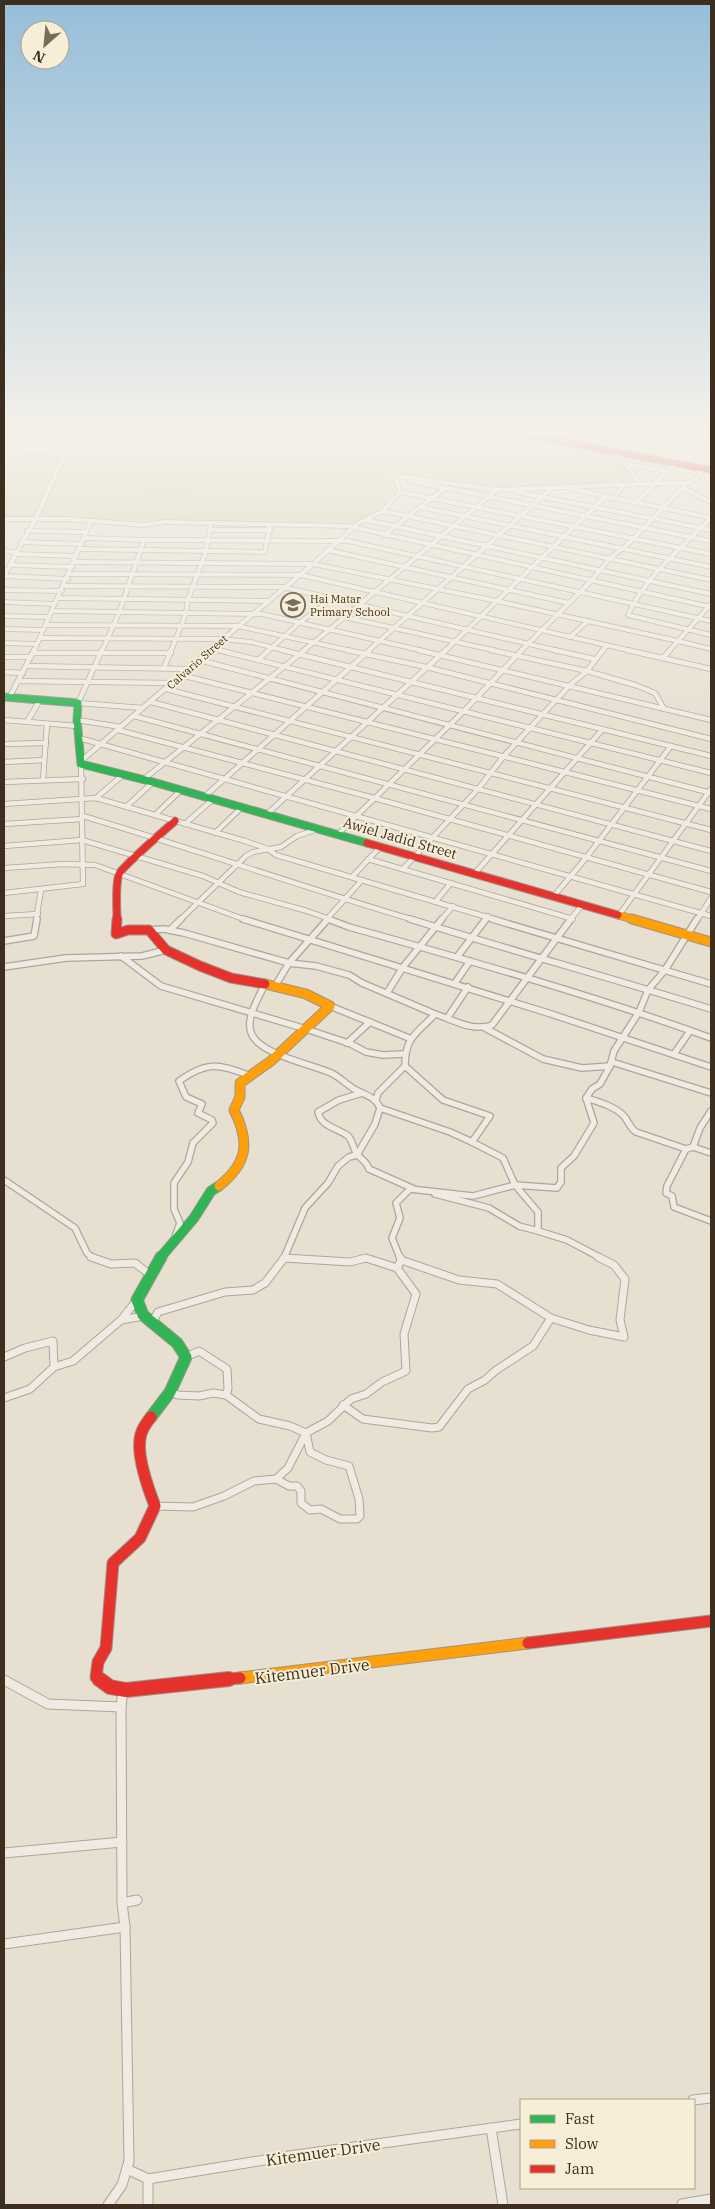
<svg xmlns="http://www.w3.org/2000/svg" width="715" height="2209" viewBox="0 0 715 2209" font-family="'IBM Plex Serif',serif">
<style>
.farmland{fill:#e6dfc2}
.green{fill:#d6d7b3}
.cemetery{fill:#d1d1b3}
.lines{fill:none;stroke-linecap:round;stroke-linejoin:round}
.stream{stroke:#bcccc2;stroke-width:1}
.street-far4-casing{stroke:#ada599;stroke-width:5.5}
.street-far3-casing{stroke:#ada599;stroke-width:6}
.street-far2-casing{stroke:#ada599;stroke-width:8}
.street-far1-casing{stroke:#ada599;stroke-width:9}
.street-casing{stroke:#ada599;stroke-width:11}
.fast-far2-casing{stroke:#9c958a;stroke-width:9}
.fast-far1-casing{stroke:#9c958a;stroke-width:11}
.fast-casing{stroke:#9c958a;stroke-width:13}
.slow-far2-casing{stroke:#9c958a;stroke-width:9}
.slow-far1-casing{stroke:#9c958a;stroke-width:11}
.slow-casing{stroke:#9c958a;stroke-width:13}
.jam-far4-casing{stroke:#9c958a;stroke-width:8}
.jam-far3-casing{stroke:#9c958a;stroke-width:9}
.jam-far2-casing{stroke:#9c958a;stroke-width:11}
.jam-far1-casing{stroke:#9c958a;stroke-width:13}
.jam-casing{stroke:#9c958a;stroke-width:16}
.street-far4{stroke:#efebe3;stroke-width:4}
.street-far3{stroke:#efebe3;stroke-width:4.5}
.street-far2{stroke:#efebe3;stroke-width:5.5}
.street-far1{stroke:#efebe3;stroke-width:7}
.street{stroke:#efebe3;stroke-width:9}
.fast-far2{stroke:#30b455;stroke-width:7}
.fast-far1{stroke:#30b455;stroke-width:9}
.fast{stroke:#30b455;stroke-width:11}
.slow-far2{stroke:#ff9f0a;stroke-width:7}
.slow-far1{stroke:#ff9f0a;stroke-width:9}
.slow{stroke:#ff9f0a;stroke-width:11}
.jam-far4{stroke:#e5322d;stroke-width:5.5}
.jam-far3{stroke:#e5322d;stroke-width:7}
.jam-far2{stroke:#e5322d;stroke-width:9}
.jam-far1{stroke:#e5322d;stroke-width:11}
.jam{stroke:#e5322d;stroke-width:14}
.labels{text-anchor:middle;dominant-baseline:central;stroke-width:4;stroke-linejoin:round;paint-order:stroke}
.far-poi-label{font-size:11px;fill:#3d2e20;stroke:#f7eed8;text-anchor:start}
.far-street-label{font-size:11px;fill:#3d2e20;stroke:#f7eed8}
.street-label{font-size:14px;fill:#3d2e20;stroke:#f7eed8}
.near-street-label{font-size:16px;fill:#3d2e20;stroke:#f7eed8}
</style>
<rect width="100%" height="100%" fill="#e7e0d1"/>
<polygon class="farmland" points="448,435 521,435 576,445 552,455 491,448 475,452 447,449"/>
<polygon class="green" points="169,435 311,437 448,435 447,449 475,452 491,448 552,455 581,443 615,449 626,465 497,467 490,469 496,488 423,476 388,474 395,491 380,509 351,526 4,518 4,452 127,455 135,442"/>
<polygon class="cemetery" points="626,465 636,484 496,488 490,468"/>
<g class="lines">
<g class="stream">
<polyline points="665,435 680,443 711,442"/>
<polyline points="588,443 603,435"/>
<polyline points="4,497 116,500 179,491 243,471 252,471 253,468 249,465 252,463 302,454 309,449 343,449 372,454 430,454 464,449 520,452 572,447"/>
</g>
<defs>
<g id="street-far4">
<polyline points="30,435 114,444 131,441 137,435"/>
<polyline points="4,449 115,452 122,451 131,441 157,435"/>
<polyline points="27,450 41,435"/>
<polyline points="76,452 90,435"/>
<polyline points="96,452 112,435"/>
<polyline points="626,464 667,471"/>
<polyline points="401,476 416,482 711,541"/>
<polyline points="639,484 687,483"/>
<polyline points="683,488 711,502"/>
<polyline points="571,489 711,518"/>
<polyline points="400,492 711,554"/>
<polyline points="400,492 396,478 399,476 497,490 639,484 618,452"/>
<polyline points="517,492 711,530"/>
<polyline points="612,499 625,485"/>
<polyline points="636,503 675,463"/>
<polyline points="420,507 447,487"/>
<polyline points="383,511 711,580"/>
<path d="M 711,518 C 684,545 643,579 628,615 L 711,635"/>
<polyline points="4,519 67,519 144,525 165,522 348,526 711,607"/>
<polyline points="366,520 711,594"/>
<polyline points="209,530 270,530"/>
<polyline points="27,531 86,532"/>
<polyline points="384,535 420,507 711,567"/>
<polyline points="84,538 144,540"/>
<polyline points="21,542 82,544"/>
<polyline points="79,549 265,552 270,524"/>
<polyline points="327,550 569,603"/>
<polyline points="4,551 15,552"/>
<polyline points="15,554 77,556"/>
<polyline points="74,562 313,564 497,601 678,641 710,605"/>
<polyline points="10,565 72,567"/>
<polyline points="70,574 301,575 632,651"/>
<polyline points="4,576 36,518 66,451"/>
<polyline points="4,576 68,579"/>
<polyline points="64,586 283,587 559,651"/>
<polyline points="4,590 62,591"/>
<polyline points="58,598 268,601"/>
<polyline points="4,602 55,604"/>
<polyline points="52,611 262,614 424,651"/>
<polyline points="317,611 497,651"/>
<polyline points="4,616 49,617"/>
<polyline points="46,625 238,626 352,651"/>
<polyline points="4,629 43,630"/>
<polyline points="570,637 588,621"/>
<polyline points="40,638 222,639 251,642 287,651"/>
<polyline points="4,643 37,644"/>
<polyline points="211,648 223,651"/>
<polyline points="34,651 91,521"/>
<polyline points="102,651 119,613 144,540 348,541 711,621"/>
<polyline points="171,651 186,613 188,600 206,551 211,523"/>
<polyline points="209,651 313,564 357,524 383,511 400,492"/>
<polyline points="268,651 299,623 333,598"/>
<path d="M 303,651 C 369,598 432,543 497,490"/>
<polyline points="368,651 552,488"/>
<polyline points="445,651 605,497"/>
<polyline points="521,651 592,580 609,559 628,544 686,484 697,478 703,468"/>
<polyline points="602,651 607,645"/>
<polyline points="669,651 678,641 711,649"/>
</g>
<g id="street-far3">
<polyline points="102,650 78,703 143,708"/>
<polyline points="218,650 711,773"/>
<polyline points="282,650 711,756"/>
<polyline points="347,650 426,667 711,739"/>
<polyline points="418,650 711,720"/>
<polyline points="491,650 587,671 635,685 655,693 664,709"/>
<polyline points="554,650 594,659"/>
<polyline points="627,650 711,669"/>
<polyline points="33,653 171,653"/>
<polyline points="4,657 31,657"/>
<polyline points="663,658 670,650"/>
<polyline points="199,660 711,793"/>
<polyline points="258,660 269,650"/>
<polyline points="27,666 189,669"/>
<polyline points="164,668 171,650"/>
<polyline points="4,672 23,673"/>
<polyline points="181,675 711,809"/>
<polyline points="18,681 173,683"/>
<polyline points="166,689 711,830"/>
<polyline points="9,698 34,650"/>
<polyline points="151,702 711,851"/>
<polyline points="134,716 711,871"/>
<polyline points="4,720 77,726"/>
<polyline points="77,720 121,727"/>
<polyline points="27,722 40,700"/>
<polyline points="118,730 374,798 711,892"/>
<polyline points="79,738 711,916"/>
<polyline points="4,744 46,743"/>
<polyline points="81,761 210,650"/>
<polyline points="4,762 44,760"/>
<polyline points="144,779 305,650"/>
<polyline points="43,780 47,724"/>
<polyline points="4,782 83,779"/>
<polyline points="204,797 370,650"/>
<polyline points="96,798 124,774"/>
<polyline points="4,804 96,798 245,841 268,849 276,855 497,920"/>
<polyline points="126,807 153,782"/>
<polyline points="155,815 181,790"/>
<polyline points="266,815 446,650"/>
<path d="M 83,816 C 194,849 303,887 414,920"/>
<polyline points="4,824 82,819"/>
<polyline points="185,824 212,800"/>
<polyline points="215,833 241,808"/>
<polyline points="337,835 464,711 522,650"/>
<polyline points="4,846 82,840 203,876 239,892 307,911 332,920"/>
<polyline points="368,859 573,919"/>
<polyline points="4,868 63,864 95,865 246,920"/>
<polyline points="403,869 479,788 503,757 570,685 587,671 603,650"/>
<polyline points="475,873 603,729"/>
<polyline points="352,877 380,847"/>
<polyline points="4,893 83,884 81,764"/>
<polyline points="553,897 586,858 671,746"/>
<polyline points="436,901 451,883"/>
<polyline points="619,915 711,789"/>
<polyline points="4,916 38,914"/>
<polyline points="36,920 41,890"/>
<polyline points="180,920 246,856 253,852 281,847 297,836 318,829"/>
<polyline points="326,920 362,880"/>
<polyline points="441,920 453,906"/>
<polyline points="485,920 488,916"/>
<polyline points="570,920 582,905"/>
<polyline points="697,920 711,898"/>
</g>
<g id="street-far2">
<polyline points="243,919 548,1013 711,1067"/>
<path d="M 328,919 L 349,927 C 471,961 592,995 711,1038"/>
<path d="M 410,919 C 510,950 611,978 711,1009"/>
<polyline points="492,919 711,984"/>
<polyline points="149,930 164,929 184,933 289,963 316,966 349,975 362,983 435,1014"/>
<polyline points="170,930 181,919"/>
<polyline points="4,941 34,936 37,919"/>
<polyline points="121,956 161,986 306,1029 351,1044 366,1052 383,1055 404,1054"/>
<polyline points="457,957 486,919"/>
<polyline points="4,967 66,958 142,956 166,950"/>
<polyline points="455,983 470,961"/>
<path d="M 265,984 C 259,997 244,1020 252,1035 C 262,1055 311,1064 331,1073 C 340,1077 347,1085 356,1090 C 365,1095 376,1097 380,1108 L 375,1124 L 357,1155 L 349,1157 L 338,1166 L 328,1183 L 305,1208 L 284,1258"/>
<polyline points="275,986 289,963 328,919"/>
<polyline points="387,993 403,967 442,919"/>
<polyline points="330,1006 409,1038"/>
<polyline points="448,1017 468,987"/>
<polyline points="485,1028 543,1059 582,1068 610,1066"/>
<polyline points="347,1043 370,1022"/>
<polyline points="674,1054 690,1031"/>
<polyline points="612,1062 711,1093"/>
<polyline points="405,1066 443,1100 490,1116 472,1142 503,1158 515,1185 538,1212 538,1231 567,1240 601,1258"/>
<path d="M 362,1093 L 339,1100 L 318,1112 C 321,1127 338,1128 348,1136 C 353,1141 353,1149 357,1154 C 362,1161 365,1159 369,1169 L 414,1189"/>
<path d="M 586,1098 C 599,1102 614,1106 624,1116 C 629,1122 629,1127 636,1132 L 686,1149"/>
<path d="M 376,1100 L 378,1093 L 405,1066 C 405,1036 417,1034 435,1014 C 454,1020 472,1032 492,1025 L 571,919"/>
<polyline points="380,1108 450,1132 472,1142"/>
<polyline points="711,1111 700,1128 693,1147 686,1149 667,1186 666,1193 672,1196 674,1207 711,1221"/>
<polyline points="693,1147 711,1153"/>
<polyline points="4,1180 75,1228 87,1253 93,1258"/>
<polyline points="435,1194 489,1208 519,1226 538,1231"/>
<path d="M 175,1237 L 180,1223 L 174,1209 L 174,1183 L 188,1162 L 193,1143 L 213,1123 L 212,1120 L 198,1113 L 202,1104 L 186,1097 L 179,1081 C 206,1062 217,1063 248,1075"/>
<polyline points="400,1258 392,1238 400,1218 396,1203 410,1189 473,1196 515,1185 557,1188 561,1182 561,1168 574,1156 594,1123 586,1098 592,1089 600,1084 610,1066 614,1051 639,1012 648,990 665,970 697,919"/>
</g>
<g id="street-far1">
<polyline points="91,1257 111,1264 135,1263 149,1274"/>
<polyline points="401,1260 459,1280 497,1284 551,1318 589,1330 624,1337 620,1320 625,1279 614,1265 598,1257"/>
<polyline points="397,1268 401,1260 400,1257"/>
<polyline points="121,1320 137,1300"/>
<polyline points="152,1323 158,1312 225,1292 253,1290 265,1283 285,1257"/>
<polyline points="4,1357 25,1348 53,1341 54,1367 30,1389 4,1398"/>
<polyline points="186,1357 199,1351 227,1369 228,1389 226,1395"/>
<polyline points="54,1367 73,1361 121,1320 144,1316"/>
<polyline points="343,1405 363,1419 432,1428 439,1427 468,1389 485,1380 495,1371 533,1346 551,1318"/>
<polyline points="276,1479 288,1468 306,1433 328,1421 351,1399 366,1394 382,1382 406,1371 404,1334 416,1294 397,1268 366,1258 350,1262 284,1258"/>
<polyline points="155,1506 193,1507 224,1496 254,1481 276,1479 289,1486 297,1486 301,1491 301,1503 310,1510 321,1509 340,1519 357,1519 360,1516 359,1499 349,1466 326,1460 310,1452 306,1433 290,1426 259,1419 226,1395 213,1393 199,1396 178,1395 170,1392"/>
</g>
<g id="street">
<polyline points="4,1680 48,1704 121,1707"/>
<polyline points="4,1853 122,1842"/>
<polyline points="122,1903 137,1900"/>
<polyline points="4,1944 125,1927"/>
<polyline points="693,2100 711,2098"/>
<polyline points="491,2128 503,2205"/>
<polyline points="127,2169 148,2179 289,2156 521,2124"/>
<polyline points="148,2179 148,2205"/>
<polyline points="682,2204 711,2199"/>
<polyline points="108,2205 122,2185 129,2161 125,1927 122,1903 121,1707 123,1690"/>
</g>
<polyline id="fast-far2" points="4,697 78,703 77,720 81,764 153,782 367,843"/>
<polyline id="fast-far1" points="160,1258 194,1218 211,1191 219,1186"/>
<polyline id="fast" points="151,1417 170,1392 186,1357 177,1343 143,1315 137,1300 161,1257"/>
<polyline id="slow-far2" points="618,915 637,920"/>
<g id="slow-far1">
<polyline points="632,919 711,942"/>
<path d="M 219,1186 C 248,1163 250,1142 234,1110 L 240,1097 L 240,1083 L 271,1061 L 330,1006 L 306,994 L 265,984"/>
</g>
<polyline id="slow" points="240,1678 528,1643"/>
<polyline id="jam-far4" points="526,435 711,470"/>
<g id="jam-far3">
<polyline points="367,843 618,915"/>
<path d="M 117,920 C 117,908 115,885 119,874 C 122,867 166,829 175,821"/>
</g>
<polyline id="jam-far2" points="117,919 116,934 128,930 149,930 166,950 200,966 231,978 265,984"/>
<g id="jam-far1">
<polyline points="528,1643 711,1621"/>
<path d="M 101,1680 L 96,1677 L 98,1662 L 106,1648 L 113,1563 L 140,1538 L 155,1506 C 148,1488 135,1453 141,1434 C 143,1427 147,1422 151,1417"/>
<polyline points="217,1680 240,1678"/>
</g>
<polyline id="jam" points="99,1679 110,1687 126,1690 229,1679"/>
</defs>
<use href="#street-far4" class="street-far4-casing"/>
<use href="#street-far3" class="street-far3-casing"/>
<use href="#street-far2" class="street-far2-casing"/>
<use href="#street-far1" class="street-far1-casing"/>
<use href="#street" class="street-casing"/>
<use href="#fast-far2" class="fast-far2-casing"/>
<use href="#fast-far1" class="fast-far1-casing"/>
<use href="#fast" class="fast-casing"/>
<use href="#slow-far2" class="slow-far2-casing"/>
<use href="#slow-far1" class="slow-far1-casing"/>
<use href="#slow" class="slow-casing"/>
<use href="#jam-far4" class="jam-far4-casing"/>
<use href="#jam-far3" class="jam-far3-casing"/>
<use href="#jam-far2" class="jam-far2-casing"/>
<use href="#jam-far1" class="jam-far1-casing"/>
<use href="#jam" class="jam-casing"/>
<use href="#street-far4" class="street-far4"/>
<use href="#street-far3" class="street-far3"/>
<use href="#street-far2" class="street-far2"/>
<use href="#street-far1" class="street-far1"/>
<use href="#street" class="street"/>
<use href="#fast-far2" class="fast-far2"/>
<use href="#fast-far1" class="fast-far1"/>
<use href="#fast" class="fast"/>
<use href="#slow-far2" class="slow-far2"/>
<use href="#slow-far1" class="slow-far1"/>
<use href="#slow" class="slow"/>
<use href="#jam-far4" class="jam-far4"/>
<use href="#jam-far3" class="jam-far3"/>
<use href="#jam-far2" class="jam-far2"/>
<use href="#jam-far1" class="jam-far1"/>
<use href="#jam" class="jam"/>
</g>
<linearGradient id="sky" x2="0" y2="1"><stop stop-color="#96bed9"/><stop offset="0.58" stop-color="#f4f1ea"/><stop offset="1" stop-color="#f4f1ea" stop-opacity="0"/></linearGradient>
<rect width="715" height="744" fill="url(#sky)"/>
<defs>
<symbol id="school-ring" viewBox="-11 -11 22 22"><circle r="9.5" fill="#f7eed8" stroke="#786c5e" stroke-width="1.5"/><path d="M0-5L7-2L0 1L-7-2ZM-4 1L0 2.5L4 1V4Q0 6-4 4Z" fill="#786c5e"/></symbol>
</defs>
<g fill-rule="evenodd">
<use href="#school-ring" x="279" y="591" width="28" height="28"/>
</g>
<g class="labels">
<g class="far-poi-label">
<text x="310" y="599">Hai Matar<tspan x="310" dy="13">Primary School</tspan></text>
</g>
<g class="far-street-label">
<text transform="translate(197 662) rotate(-41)">Calvario Street</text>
</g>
<g class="street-label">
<text transform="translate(400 838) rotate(16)">Awiel Jadid Street</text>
</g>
<g class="near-street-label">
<text transform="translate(312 1671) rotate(-7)">Kitemuer Drive</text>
<text transform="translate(323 2152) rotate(-8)">Kitemuer Drive</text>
</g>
</g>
<rect width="715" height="2209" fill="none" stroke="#3d2e20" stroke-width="10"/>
<rect x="520" y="2099" width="175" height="90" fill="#f7eed8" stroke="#ada18e"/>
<rect x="530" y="2115" width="25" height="8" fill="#30b455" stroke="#ada18e"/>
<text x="565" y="2124" font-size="15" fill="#3d2e20">Fast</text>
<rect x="530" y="2140" width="25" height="8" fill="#ff9f0a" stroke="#ada18e"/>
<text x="565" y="2149" font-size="15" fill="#3d2e20">Slow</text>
<rect x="530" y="2165" width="25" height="8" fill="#e5322d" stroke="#ada18e"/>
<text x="565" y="2174" font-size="15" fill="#3d2e20">Jam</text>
<g transform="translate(45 45) rotate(207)"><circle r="24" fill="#f7eed8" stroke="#ada18e"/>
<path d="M0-4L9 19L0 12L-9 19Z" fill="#786c5e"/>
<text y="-8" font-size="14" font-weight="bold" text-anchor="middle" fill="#3d2e20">N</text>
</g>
</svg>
